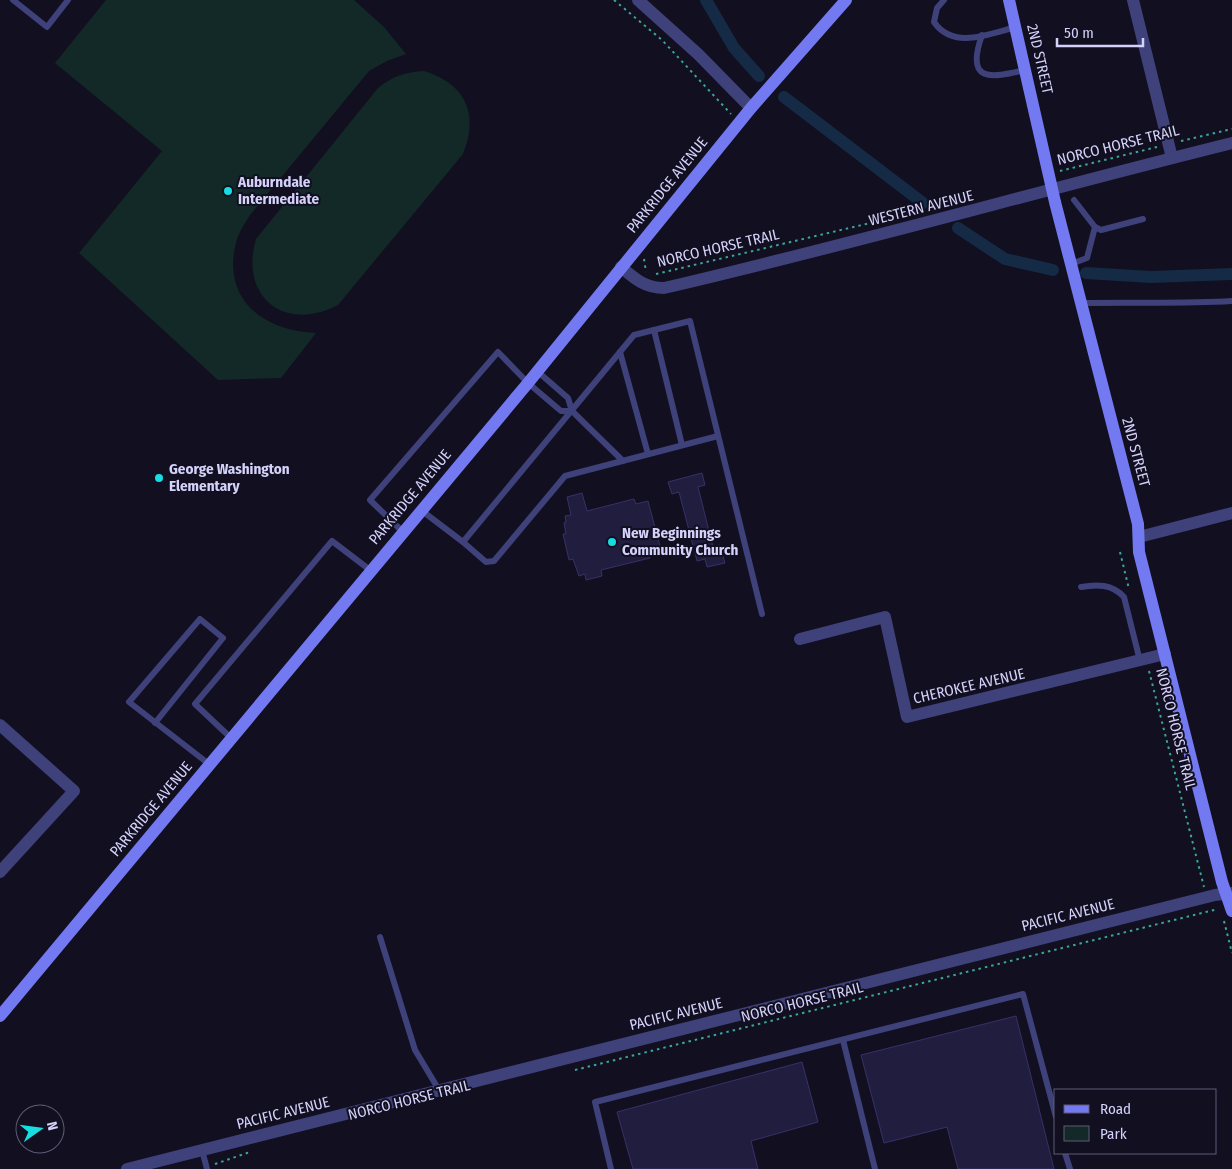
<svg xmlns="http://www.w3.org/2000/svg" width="1232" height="1169" viewBox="0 0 1232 1169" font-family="'Fira Sans Condensed',sans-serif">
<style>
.green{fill:#132927}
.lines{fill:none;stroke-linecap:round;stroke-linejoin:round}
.canal{stroke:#142a45;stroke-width:12}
.building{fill:#211d3f;stroke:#383168}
.path{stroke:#3aa798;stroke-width:2;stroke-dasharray:2.5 4;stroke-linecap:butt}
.lane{stroke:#3f417a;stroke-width:6}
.street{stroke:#3f417a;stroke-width:12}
.secondary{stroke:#7379f1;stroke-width:12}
.poi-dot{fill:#17dce2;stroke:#110f20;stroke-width:2}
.labels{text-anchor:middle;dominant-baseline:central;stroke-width:4;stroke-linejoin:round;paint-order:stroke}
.street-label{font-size:15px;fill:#d4d2fa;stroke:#110f20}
.poi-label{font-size:15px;font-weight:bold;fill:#d4d2fa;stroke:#110f20;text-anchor:start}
</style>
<rect width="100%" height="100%" fill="#110f20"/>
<g class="green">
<path d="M 106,0 L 354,0 L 384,27 L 406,54 L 387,61 L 369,71 L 250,215 C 246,222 240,230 237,239 C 220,297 261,331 316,333 L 281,378 L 218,380 L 79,253 L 162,151 L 55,63 Z"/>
<path d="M 424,71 C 466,84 479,114 463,154 L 338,305 C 285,333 239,297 256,239 L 378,88 C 393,76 405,72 424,71 Z"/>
</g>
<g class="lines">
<g class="canal">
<polyline points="706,0 734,48 759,76"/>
<polyline points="784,97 923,203"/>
<polyline points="958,228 1005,259 1053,270"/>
<polyline points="1086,273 1151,277 1232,274"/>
</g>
</g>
<g class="building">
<polygon points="702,473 705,485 698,487 713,547 720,545 725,563 707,567 705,559 697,561 679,492 672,494 668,482"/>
<polygon points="582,493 587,511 634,499 636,504 648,501 661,550 648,553 650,558 601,570 602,576 586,580 585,574 579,576 573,559 569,560 563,534 566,534 564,523 566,522 565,516 571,515 567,497"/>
<polygon points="1016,1016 1054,1169 958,1169 947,1127 884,1143 861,1055"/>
<polygon points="802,1062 818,1122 751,1141 758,1169 633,1169 617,1112"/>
</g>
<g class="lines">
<g class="path">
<polyline points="614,0 662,40 731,114"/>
<polyline points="1181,141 1232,129"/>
<polyline points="1060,171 1157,147"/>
<polyline points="644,259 646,272"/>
<polyline points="656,274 883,220"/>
<polyline points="1120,552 1129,589"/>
<polyline points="1149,671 1204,887"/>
<polyline points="1224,921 1232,953"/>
<polyline points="575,1070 1218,909"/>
<polyline points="215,1164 250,1152"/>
</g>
<g class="lane">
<polyline points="13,0 47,27 68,0"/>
<path d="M 944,0 L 937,8 L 934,22 C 953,50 989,34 1016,27"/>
<path d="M 982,35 C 965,83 990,78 1025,70"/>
<polyline points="1074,200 1095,227 1101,230 1143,219"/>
<polyline points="1071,264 1087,258 1095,227"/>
<path d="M 1081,303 C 1131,302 1182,304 1232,301"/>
<polyline points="654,330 682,445"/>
<polyline points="620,352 648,454"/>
<polyline points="537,371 568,398 572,411 623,461"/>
<polyline points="718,436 565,476 494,561 486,562 463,542 634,335 690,321 762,614"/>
<polyline points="421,510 463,542"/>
<polyline points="402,531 370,500 498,352 528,383 561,411 572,411"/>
<path d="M 1081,587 C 1097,584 1112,584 1124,597 L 1140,661"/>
<polyline points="155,723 223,638 200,619 129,702 209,764"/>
<polyline points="231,738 195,704 332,541 370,570"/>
<polyline points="380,937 415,1050 439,1090"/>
<polyline points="843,1040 875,1169"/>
<polyline points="202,1150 207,1169"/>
<polyline points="1065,1153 1070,1169"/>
<polyline points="611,1169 595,1102 1023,994 1056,1117"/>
</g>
<g class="street">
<polyline points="638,0 698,54 751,108"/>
<polyline points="1133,0 1172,158"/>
<path d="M 621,267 C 635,279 645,288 664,288 C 854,244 1042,190 1232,143"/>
<polyline points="1139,537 1232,513"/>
<polyline points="800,639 885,617 907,717 1165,654"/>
<polyline points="0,725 74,791 0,872"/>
<polyline points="127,1169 1215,895 1232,893"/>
</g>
<g class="secondary">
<polyline points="1009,0 1055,202 1138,524 1139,552 1222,882 1232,911"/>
<polyline points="0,1016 528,383 751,108 846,0"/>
</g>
</g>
<g class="poi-dot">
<circle cx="228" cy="191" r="5"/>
<circle cx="159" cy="478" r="5"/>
<circle cx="612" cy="542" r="5"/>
</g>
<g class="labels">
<g class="street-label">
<text transform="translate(1040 59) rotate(77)">2ND STREET</text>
<text transform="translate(1118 145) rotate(-14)">NORCO HORSE TRAIL</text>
<text transform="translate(667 185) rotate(-51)">PARKRIDGE AVENUE</text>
<text transform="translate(921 208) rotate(-14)">WESTERN AVENUE</text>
<text transform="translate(718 248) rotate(-13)">NORCO HORSE TRAIL</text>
<text transform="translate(1136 452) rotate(75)">2ND STREET</text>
<text transform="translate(410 497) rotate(-50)">PARKRIDGE AVENUE</text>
<text transform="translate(969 686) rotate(-13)">CHEROKEE AVENUE</text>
<text transform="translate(1176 729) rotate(76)">NORCO HORSE TRAIL</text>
<text transform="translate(151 809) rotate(-50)">PARKRIDGE AVENUE</text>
<text transform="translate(1068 915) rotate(-14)">PACIFIC AVENUE</text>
<text transform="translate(802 1002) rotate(-14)">NORCO HORSE TRAIL</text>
<text transform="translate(676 1014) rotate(-14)">PACIFIC AVENUE</text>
<text transform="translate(409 1100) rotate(-14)">NORCO HORSE TRAIL</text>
<text transform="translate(283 1113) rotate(-14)">PACIFIC AVENUE</text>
</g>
<g class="poi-label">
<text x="238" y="182">Auburndale<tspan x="238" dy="17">Intermediate</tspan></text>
<text x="169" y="469">George Washington<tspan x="169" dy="17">Elementary</tspan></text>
<text x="622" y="533">New Beginnings<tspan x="622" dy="17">Community Church</tspan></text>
</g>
</g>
<rect x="1054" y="1089" width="162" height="65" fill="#110f20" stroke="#5f5d77"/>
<rect x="1064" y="1105" width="25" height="8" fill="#7379f1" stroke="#5f5d77"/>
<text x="1100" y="1114" font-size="15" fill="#d4d2fa">Road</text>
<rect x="1064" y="1126" width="25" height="15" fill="#132927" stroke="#5f5d77"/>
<text x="1100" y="1139" font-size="15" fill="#d4d2fa">Park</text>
<g transform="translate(40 1129) rotate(76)"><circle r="24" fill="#110f20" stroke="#5f5d77"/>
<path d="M0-4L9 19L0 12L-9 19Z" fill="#17dce2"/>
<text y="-8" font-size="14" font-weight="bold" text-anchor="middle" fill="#d4d2fa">N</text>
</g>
<path d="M1057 38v8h86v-8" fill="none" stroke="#d4d2fa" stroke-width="2.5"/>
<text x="1064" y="38" font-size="15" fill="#d4d2fa" stroke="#110f20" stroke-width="4" paint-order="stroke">50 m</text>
</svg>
